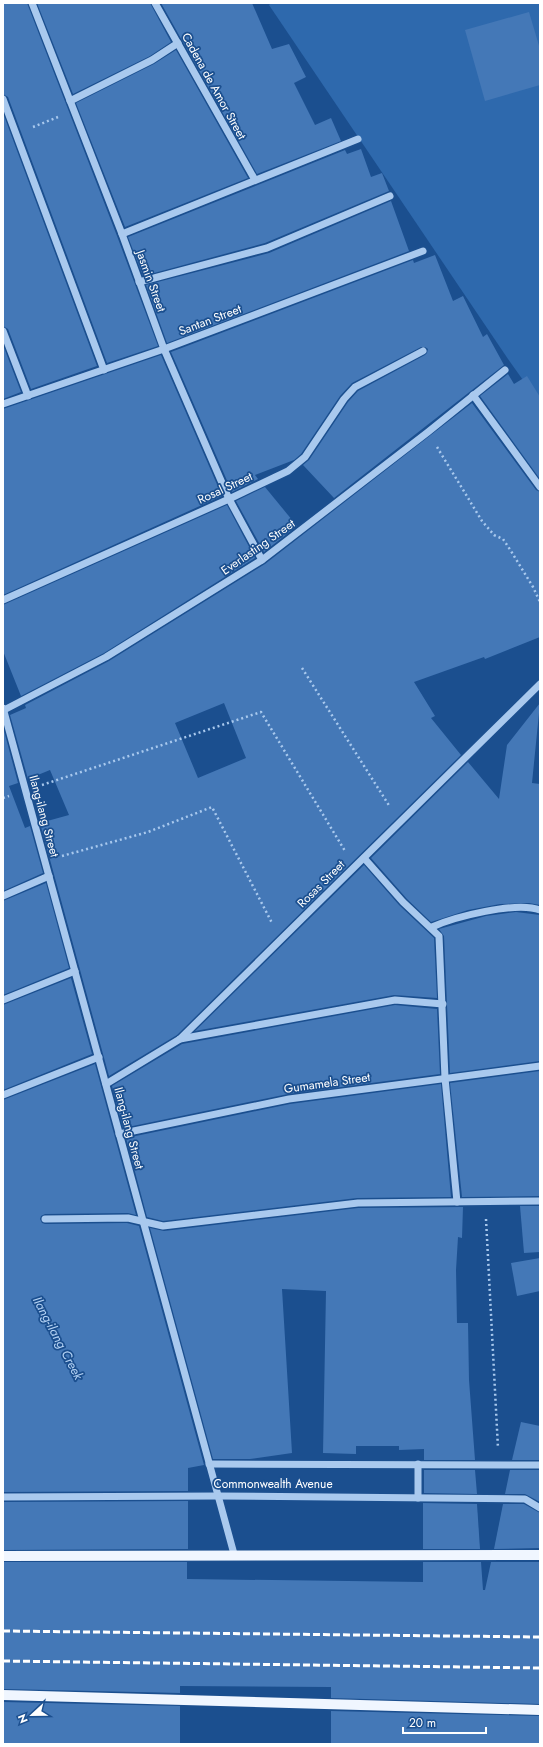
<svg xmlns="http://www.w3.org/2000/svg" width="543" height="1747" viewBox="0 0 543 1747" font-family="Jost,sans-serif">
<style>
.green{fill:#2e69ad}
.building{fill:#4478b7;fill-rule:evenodd}
.lines{fill:none;stroke-linecap:round;stroke-linejoin:round}
.path{stroke:#a9c9ee;stroke-width:2.5;stroke-dasharray:2 3;stroke-linecap:butt}
.minor{stroke:#a9c9ee;stroke-width:7}
.major{stroke:#f0f6ff;stroke-width:10}
.rail{stroke:#fff;stroke-width:3;stroke-dasharray:7 3;stroke-linecap:butt}
.labels{text-anchor:middle;dominant-baseline:central;stroke-width:3.5;stroke-linejoin:round;paint-order:stroke}
.street-label{font-size:12px;fill:#fff;stroke:#1b4f8f}
.water-label{font-size:13px;font-style:italic;fill:#b5d3f5;stroke:#1b4f8f}
</style>
<rect width="100%" height="100%" fill="#1b4f8f"/>
<polygon class="green" points="271,3 540,3 540,404 508,359 269,5"/>
<g class="building">
<polygon points="3,3 27,3 117,236 158,346 107,363 8,97 3,94"/>
<polygon points="37,3 150,3 171,42 150,56 73,94"/>
<polygon points="161,3 252,3 272,49 289,44 306,77 294,83 315,125 331,118 341,141 257,174"/>
<polygon points="529,12 540,49 540,85 485,101 465,30"/>
<polygon points="176,50 248,178 125,227 76,103 154,64"/>
<polygon points="3,113 97,366 31,389 8,329 3,326"/>
<polygon points="361,149 371,177 382,173 389,191 265,243 143,276 128,237 345,150 347,154"/>
<polygon points="391,201 409,251 167,343 146,285 269,253"/>
<polygon points="435,255 453,301 463,296 483,337 487,334 504,365 334,498 303,465 309,460 348,402 358,391 425,355 427,353 428,349 425,347 421,347 352,383 340,396 301,454 294,460 255,475 258,479 232,492 171,352 413,260 414,263"/>
<polygon points="3,345 21,392 3,399"/>
<polygon points="161,355 222,496 3,595 3,409"/>
<polygon points="508,374 514,384 527,376 540,397 540,479 480,396"/>
<path d="M 472,403 L 536,490 L 540,492 L 540,637 L 485,659 L 484,657 L 414,682 L 435,716 L 431,718 L 461,755 L 177,1035 L 109,1076 L 40,823 L 69,815 L 50,770 L 28,779 L 10,715 L 26,708 L 25,705 L 109,661 L 265,564 ZM 224,703 L 246,758 L 198,778 L 175,723 Z"/>
<polygon points="265,487 297,526 264,552 236,501"/>
<polygon points="227,505 255,558 104,653 21,696 3,651 3,605"/>
<polygon points="540,703 532,783 540,784 540,905 529,903 500,904 468,910 431,922 407,899 371,858 468,762 499,799 507,745"/>
<polygon points="3,727 18,783 9,786 25,828 30,826 43,873 3,891"/>
<polygon points="364,865 399,905 434,938 437,998 394,995 195,1031"/>
<polygon points="46,883 69,968 3,995 3,901"/>
<polygon points="516,912 540,915 540,1061 450,1073 444,936 439,929 486,916"/>
<polygon points="71,978 92,1054 3,1090 3,1005"/>
<polygon points="395,1005 437,1009 440,1074 288,1094 123,1128 112,1086 182,1044"/>
<polygon points="95,1064 136,1215 128,1213 45,1214 41,1216 40,1219 42,1223 45,1224 127,1223 139,1226 204,1465 188,1468 188,1491 3,1492 3,1100"/>
<polygon points="540,1071 540,1196 462,1197 450,1083"/>
<polygon points="441,1084 451,1197 357,1198 163,1221 147,1217 126,1138 290,1104"/>
<polygon points="520,1206 540,1206 540,1252 524,1253"/>
<polygon points="463,1207 462,1238 458,1237 456,1270 457,1323 468,1323 469,1380 475,1460 424,1460 424,1449 399,1450 399,1446 356,1446 356,1454 323,1453 326,1291 282,1289 292,1453 250,1459 213,1459 150,1228 164,1231 358,1208"/>
<polygon points="540,1258 540,1291 517,1296 511,1263"/>
<polygon points="521,1422 540,1426 540,1460 512,1460"/>
<polygon points="424,1470 475,1470 477,1494 424,1493"/>
<polygon points="510,1470 540,1470 540,1502 525,1494 505,1494"/>
<polygon points="188,1501 188,1549 3,1550 3,1502"/>
<polygon points="423,1503 477,1504 480,1549 423,1549"/>
<polygon points="503,1504 524,1504 540,1513 540,1548 494,1549"/>
<polygon points="3,1562 187,1562 187,1579 423,1582 423,1562 481,1562 483,1590 485,1590 491,1562 540,1562 540,1704 331,1698 331,1687 180,1686 180,1693 3,1689"/>
<polygon points="3,1702 180,1706 180,1744 3,1744"/>
<polygon points="331,1711 540,1716 540,1744 331,1744"/>
</g>
<g class="lines">
<g class="path">
<polyline points="33,127 58,117"/>
<polyline points="437,447 482,521 494,535 503,539 511,551 533,587 540,602"/>
<polyline points="302,668 390,807"/>
<polyline points="42,785 261,712 345,851"/>
<polyline points="3,798 9,796"/>
<polyline points="62,856 148,832 212,807 272,923"/>
<polyline points="486,1219 498,1448"/>
</g>
<g class="minor">
<polyline points="32,3 122,234 164,349 229,499 262,560"/>
<polyline points="155,3 255,180"/>
<polyline points="3,99 104,370"/>
<polyline points="70,101 152,60 178,43"/>
<polyline points="122,234 358,139"/>
<polyline points="139,282 267,248 390,196"/>
<polyline points="3,331 28,396"/>
<polyline points="473,395 540,487"/>
<polyline points="3,404 164,349 423,251"/>
<polyline points="3,600 229,499 288,471 305,457 344,399 355,387 423,351"/>
<polyline points="3,708 234,1554"/>
<polyline points="4,710 106,657 262,560 428,432 505,370"/>
<polyline points="364,858 403,902 439,936 445,1078 457,1202"/>
<polyline points="3,896 49,876"/>
<path d="M 432,927 C 454,917 516,901 540,910"/>
<polyline points="3,1000 75,971"/>
<polyline points="180,1039 395,1000 443,1004"/>
<polyline points="106,1084 180,1039 540,684"/>
<polyline points="3,1095 99,1057"/>
<polyline points="119,1134 289,1099 540,1066"/>
<polyline points="45,1219 128,1218 163,1226 358,1203 540,1201"/>
<polyline points="209,1464 540,1465"/>
<polyline points="418,1464 418,1498"/>
<polyline points="3,1497 218,1496 525,1499 540,1508"/>
</g>
<g class="major">
<polyline points="3,1556 540,1555"/>
<polyline points="3,1695 540,1710"/>
</g>
<g class="rail">
<polyline points="3,1631 540,1637"/>
<polyline points="3,1661 540,1668"/>
</g>
</g>
<g class="labels">
<g class="street-label">
<text transform="translate(214 86) rotate(61)">Cadena de Amor Street</text>
<text transform="translate(151 281) rotate(70)">Jasmin Street</text>
<text transform="translate(210 320) rotate(-21)">Santan Street</text>
<text transform="translate(225 488) rotate(-25)">Rosal Street</text>
<text transform="translate(258 547) rotate(-35)">Everlasting Street</text>
<text transform="translate(44 816) rotate(75)">Ilang-ilang Street</text>
<text transform="translate(321 884) rotate(-45)">Rosas Street</text>
<text transform="translate(327 1083) rotate(-8)">Gumamela Street</text>
<text transform="translate(129 1128) rotate(75)">Ilang-ilang Street</text>
<text x="273" y="1484">Commonwealth Avenue</text>
</g>
<g class="water-label">
<text transform="translate(58 1338) rotate(62)">Ilang-ilang Creek</text>
</g>
</g>
<rect width="543" height="1747" fill="none" stroke="#ffffff" stroke-width="8"/>
<g transform="translate(32 1715) rotate(248)" stroke="#1b4f8f" stroke-width="3" paint-order="stroke">
<path d="M0-3L7 15L0 10L-7 15Z" fill="#ffffff"/>
<text y="-6" font-size="11" font-weight="bold" text-anchor="middle" fill="#ffffff">N</text>
</g>
<path d="M403 1727v6h83v-6" fill="none" stroke="#ffffff" stroke-width="2"/>
<text x="409" y="1727" font-size="12" fill="#ffffff" stroke="#1b4f8f" stroke-width="3" paint-order="stroke">20 m</text>
</svg>
